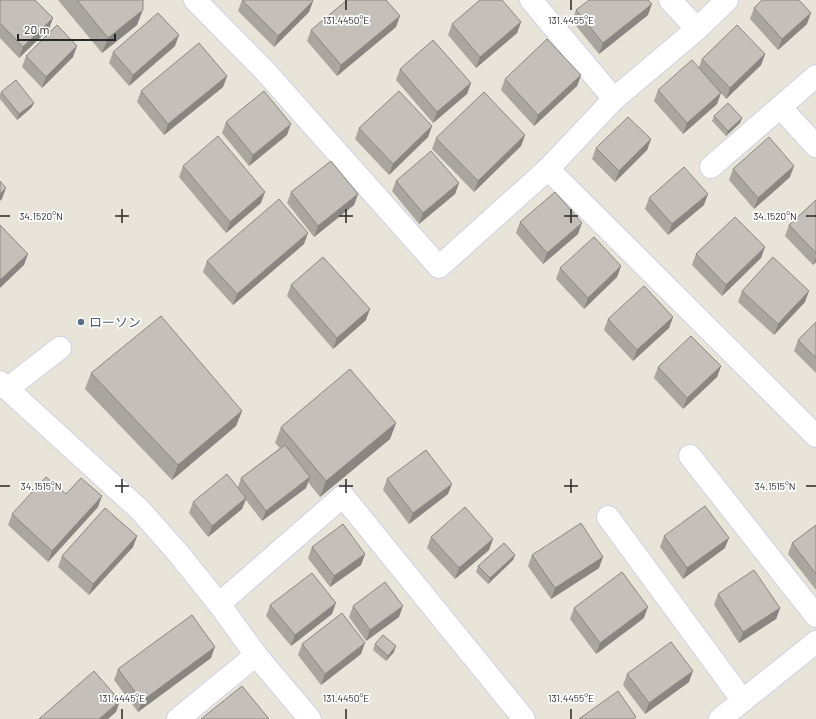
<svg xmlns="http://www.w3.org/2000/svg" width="816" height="719" viewBox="0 0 816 719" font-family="Barlow,'Noto Sans JP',sans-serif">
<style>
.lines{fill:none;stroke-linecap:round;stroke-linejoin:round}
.minor-casing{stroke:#cfd1e0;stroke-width:24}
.minor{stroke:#fff;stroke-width:22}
.wall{fill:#a9a59f}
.shaded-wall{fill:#898682}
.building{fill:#c4c0b9;stroke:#898682}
.ticks{fill:none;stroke:#272727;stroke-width:1.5}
.service-dot{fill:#5c6f8a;stroke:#fff;stroke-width:1.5}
.labels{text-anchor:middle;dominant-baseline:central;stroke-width:3.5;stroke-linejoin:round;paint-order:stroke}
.service-label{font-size:13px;fill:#4e5e75;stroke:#fff;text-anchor:start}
.ticks-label{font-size:10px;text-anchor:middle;fill:#272727;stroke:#fff;stroke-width:3.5;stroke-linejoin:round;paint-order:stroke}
</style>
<rect width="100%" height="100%" fill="#e9e4d9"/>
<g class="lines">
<defs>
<g id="minor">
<polyline points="195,0 265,71 439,267 548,169 614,99 697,29 727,0"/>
<polyline points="531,0 614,99"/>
<polyline points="670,0 697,29"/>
<polyline points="780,107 816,146"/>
<polyline points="711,167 816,76"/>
<polyline points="548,169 816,436"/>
<polyline points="0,382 140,510 178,553 219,604 256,655 310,719"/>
<polyline points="7,389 60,348"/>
<polyline points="690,456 816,616"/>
<polyline points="608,517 743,701"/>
<polyline points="219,604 343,496 524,719"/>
<polyline points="178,719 256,655"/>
<polyline points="720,719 816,642"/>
</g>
</defs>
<use href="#minor" class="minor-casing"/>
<use href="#minor" class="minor"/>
</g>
<g class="wall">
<polygon points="0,0 49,29 19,58 0,38"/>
<polygon points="58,0 143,0 137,25 102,53"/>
<polygon points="242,0 312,0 313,1 309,12 274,47 238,11"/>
<polygon points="754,8 807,24 778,50 750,19"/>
<polygon points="576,10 648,15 599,54 572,21"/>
<polygon points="521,22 517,33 476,68 448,35 452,24"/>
<polygon points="396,27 337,76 307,41 311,30"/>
<polygon points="175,46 129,86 109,63 113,52"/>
<polygon points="765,54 761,65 726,99 721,93 717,104 683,134 654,101 658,90 699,67 702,59"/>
<polygon points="26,56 73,57 42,88 22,67"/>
<polygon points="400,69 471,83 467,94 433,123 396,80"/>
<polygon points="581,75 577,86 534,126 501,90 505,79"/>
<polygon points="227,76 223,87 164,135 137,102 141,91"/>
<polygon points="1,92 34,103 31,108 17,120 0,99 0,95"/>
<polygon points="714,116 742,118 740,123 726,136 712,121"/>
<polygon points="226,122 287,135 249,166 222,133"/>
<polygon points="432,126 428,137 389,175 355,139 359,128"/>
<polygon points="525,135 521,146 474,192 432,149 436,138"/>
<polygon points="651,139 647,150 615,182 592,159 596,148"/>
<polygon points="183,166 261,203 226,233 179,177"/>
<polygon points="733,169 790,177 754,209 729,180"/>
<polygon points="396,181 459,183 455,194 419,224 392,191"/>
<polygon points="291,192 358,194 354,205 314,237 287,203"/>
<polygon points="649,198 704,205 668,235 645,209"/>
<polygon points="816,200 816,262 813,265 785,236 789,225"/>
<polygon points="520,222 578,234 543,264 516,233"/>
<polygon points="304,244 233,305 203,272 207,261"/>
<polygon points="696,254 761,258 722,296 692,265"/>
<polygon points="621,266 617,277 584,309 556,279 560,268"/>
<polygon points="291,285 366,320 333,349 287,296"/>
<polygon points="742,291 805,302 774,335 738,302"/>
<polygon points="673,317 669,328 633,361 604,330 608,319"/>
<polygon points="816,322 816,373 794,351 798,340"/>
<polygon points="721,366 717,377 683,409 654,378 658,367"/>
<polygon points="91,373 242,411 236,426 172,480 85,389"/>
<polygon points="396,423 390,439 320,497 308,482 306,488 262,521 246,500 242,509 208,537 189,513 193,502 238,487 241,478 280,448 275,443 281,427"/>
<polygon points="387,479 448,494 409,524 383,490"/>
<polygon points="66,494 98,507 48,562 8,525 12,514"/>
<polygon points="816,525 816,590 788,554 792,543"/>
<polygon points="137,536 133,547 89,595 58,567 62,556"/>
<polygon points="664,536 725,548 683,579 660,547"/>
<polygon points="431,537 493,539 489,550 455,579 427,548"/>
<polygon points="312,547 365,554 361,565 330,587 308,558"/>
<polygon points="515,555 513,560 488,584 476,572 478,566"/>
<polygon points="532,555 599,568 551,599 528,566"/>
<polygon points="718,594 780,608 776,619 739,643 714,605"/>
<polygon points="270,605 332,614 291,646 266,616"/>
<polygon points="353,606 399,617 366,641 349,617"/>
<polygon points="574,608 644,618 596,654 570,619"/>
<polygon points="302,644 361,654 321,685 298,655"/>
<polygon points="375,644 394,652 386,661 373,650"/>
<polygon points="211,658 138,712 114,680 118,669"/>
<polygon points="627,674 689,682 645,714 623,685"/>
</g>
<g class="shaded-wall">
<polygon points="313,1 309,12 274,47 278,36"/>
<polygon points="652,4 648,15 599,54 603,43"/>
<polygon points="143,10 137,25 102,53 108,38"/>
<polygon points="811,13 807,24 778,50 782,39"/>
<polygon points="400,16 396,27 337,76 341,65"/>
<polygon points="53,18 49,29 19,58 23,47"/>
<polygon points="521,22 517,33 476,68 480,57"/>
<polygon points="179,35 175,46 129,86 133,75"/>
<polygon points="77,46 73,57 42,88 46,77"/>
<polygon points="765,54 761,65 726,99 730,88"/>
<polygon points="581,75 577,86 534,126 538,115"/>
<polygon points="227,76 223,87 164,135 168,124"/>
<polygon points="471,83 467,94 433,123 437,112"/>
<polygon points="721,93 717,104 683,134 687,123"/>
<polygon points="34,103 31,108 17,120 19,114"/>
<polygon points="742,118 740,123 726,136 728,131"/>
<polygon points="291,124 287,135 249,166 253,155"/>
<polygon points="432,126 428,137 389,175 393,164"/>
<polygon points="525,135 521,146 474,192 478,181"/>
<polygon points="651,139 647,150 615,182 619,171"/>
<polygon points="794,166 790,177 754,209 758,198"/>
<polygon points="459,183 455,194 419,224 423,213"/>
<polygon points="6,188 2,199 0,201 0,194"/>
<polygon points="265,192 261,203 226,233 230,222"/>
<polygon points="358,194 354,205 314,237 318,226"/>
<polygon points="708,194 704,205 668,235 672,224"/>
<polygon points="582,223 578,234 543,264 547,253"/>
<polygon points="308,233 304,244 233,305 237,294"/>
<polygon points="765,247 761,258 722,296 726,285"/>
<polygon points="28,254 24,265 0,288 0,280"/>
<polygon points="816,257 816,262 813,265"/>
<polygon points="621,266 617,277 584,309 588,298"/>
<polygon points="809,291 805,302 774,335 778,324"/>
<polygon points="370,309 366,320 333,349 337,338"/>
<polygon points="673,317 669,328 633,361 637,350"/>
<polygon points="721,366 717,377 683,409 687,398"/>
<polygon points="242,411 236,426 172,480 178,465"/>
<polygon points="396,423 390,439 320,497 326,481"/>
<polygon points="310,477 306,488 262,521 266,511"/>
<polygon points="452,484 448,494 409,524 413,513"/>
<polygon points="102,496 98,507 48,562 52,551"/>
<polygon points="246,498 242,509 208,537 212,526"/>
<polygon points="137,536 133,547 89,595 93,584"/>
<polygon points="729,538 725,548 683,579 687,568"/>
<polygon points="493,539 489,550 455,579 459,568"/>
<polygon points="365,554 361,565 330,587 334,576"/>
<polygon points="515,555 513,560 488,584 490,578"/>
<polygon points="603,557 599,568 551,599 555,588"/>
<polygon points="336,603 332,614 291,646 295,635"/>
<polygon points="403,606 399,617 366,641 370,630"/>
<polygon points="648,607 644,618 596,654 600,643"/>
<polygon points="780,608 776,619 739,643 743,632"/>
<polygon points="365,643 361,654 321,685 325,674"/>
<polygon points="396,646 394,652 386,661 388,656"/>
<polygon points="215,647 211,658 138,712 142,701"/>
<polygon points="693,671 689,682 645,714 649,703"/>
<polygon points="120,701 116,712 108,719 99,719"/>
</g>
<g class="building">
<polygon points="0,0 35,0 53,18 23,47 0,23"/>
<polygon points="77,0 143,0 143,10 108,38"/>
<polygon points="242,0 312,0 313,1 278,36"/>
<polygon points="347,0 386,0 400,16 341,65 311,30"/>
<polygon points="480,0 502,0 521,22 480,57 452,24"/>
<polygon points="589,0 648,0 652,4 603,43 576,10"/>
<polygon points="762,0 799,0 811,13 782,39 754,8"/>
<polygon points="158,13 179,35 133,75 113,52"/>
<polygon points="57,25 77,46 46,77 26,56"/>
<polygon points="737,25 765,54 730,88 702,59"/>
<polygon points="547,39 581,75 538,115 505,79"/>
<polygon points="433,40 471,83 437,112 400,69"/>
<polygon points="199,43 227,76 168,124 141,91"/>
<polygon points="692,60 721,93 687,123 658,90"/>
<polygon points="16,80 34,103 19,114 1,92"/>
<polygon points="264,91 291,124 253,155 226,122"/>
<polygon points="399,91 432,126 393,164 359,128"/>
<polygon points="484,92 525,135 478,181 436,138"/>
<polygon points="728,103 742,118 728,131 714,116"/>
<polygon points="628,117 651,139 619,171 596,148"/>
<polygon points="218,136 265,192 230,222 183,166"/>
<polygon points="769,137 794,166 758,198 733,169"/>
<polygon points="431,151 459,183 423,213 396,181"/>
<polygon points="331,161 358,194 318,226 291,192"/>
<polygon points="684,167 708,194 672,224 649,198"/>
<polygon points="0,181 6,188 0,194"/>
<polygon points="555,192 582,223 547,253 520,222"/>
<polygon points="279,199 308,233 237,294 207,261"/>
<polygon points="816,200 816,253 789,225"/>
<polygon points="735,217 765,247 726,285 696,254"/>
<polygon points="0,225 28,254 0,280"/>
<polygon points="594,237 621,266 588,298 560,268"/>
<polygon points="323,257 370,309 337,338 291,285"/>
<polygon points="773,257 809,291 778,324 742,291"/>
<polygon points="644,286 673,317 637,350 608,319"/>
<polygon points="161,316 242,411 178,465 91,373"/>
<polygon points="816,322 816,358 798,340"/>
<polygon points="691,336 721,366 687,398 658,367"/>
<polygon points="350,369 396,423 326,481 281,427"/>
<polygon points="285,445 310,477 266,511 241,478"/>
<polygon points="426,450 452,484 413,513 387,479"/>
<polygon points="227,474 246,498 212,526 193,502"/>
<polygon points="46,477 66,494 81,478 102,496 52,551 12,514"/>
<polygon points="705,506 729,538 687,568 664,536"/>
<polygon points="465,507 493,539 459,568 431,537"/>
<polygon points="105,508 137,536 93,584 62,556"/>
<polygon points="581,523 603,557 555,588 532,555"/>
<polygon points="343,524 365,554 334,576 312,547"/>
<polygon points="816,525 816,574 792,543"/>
<polygon points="504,543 515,555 490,578 478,566"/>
<polygon points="754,570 780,608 743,632 718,594"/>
<polygon points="622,572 648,607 600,643 574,608"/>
<polygon points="312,573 336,603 295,635 270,605"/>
<polygon points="385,582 403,606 370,630 353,606"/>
<polygon points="342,613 365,643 325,674 302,644"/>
<polygon points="192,615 215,647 142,701 118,669"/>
<polygon points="383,635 396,646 388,656 375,644"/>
<polygon points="671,642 693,671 649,703 627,674"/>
<polygon points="94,671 120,701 99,719 39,719"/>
<polygon points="242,686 269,719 201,719"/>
<polygon points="618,691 636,717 633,719 579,719"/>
</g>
<path class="ticks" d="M 346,0 L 346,10M 571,0 L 571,10M 122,209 L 122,223M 346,209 L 346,223M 571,209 L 571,223M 0,216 L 10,216M 115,216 L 129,216M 339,216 L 353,216M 564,216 L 578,216M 806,216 L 816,216M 122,479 L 122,493M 346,479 L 346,493M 571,479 L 571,493M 0,486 L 10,486M 115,486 L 129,486M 339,486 L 353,486M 564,486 L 578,486M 806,486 L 816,486M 122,709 L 122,719M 346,709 L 346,719M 571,709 L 571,719"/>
<circle class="service-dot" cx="81" cy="322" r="4"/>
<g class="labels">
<g class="service-label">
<text x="89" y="322">ローソン</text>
</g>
</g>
<g class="ticks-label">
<text x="346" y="24">131.4450°E</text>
<text x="571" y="24">131.4455°E</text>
<text x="41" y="220">34.1520°N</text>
<text x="775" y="220">34.1520°N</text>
<text x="41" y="490">34.1515°N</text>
<text x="775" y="490">34.1515°N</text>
<text x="122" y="702">131.4445°E</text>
<text x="346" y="702">131.4450°E</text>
<text x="571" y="702">131.4455°E</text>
</g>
<path d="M18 34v6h97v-6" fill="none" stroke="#272727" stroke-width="2"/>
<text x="24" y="34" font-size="12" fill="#272727" stroke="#ffffff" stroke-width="3" paint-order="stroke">20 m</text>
</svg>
